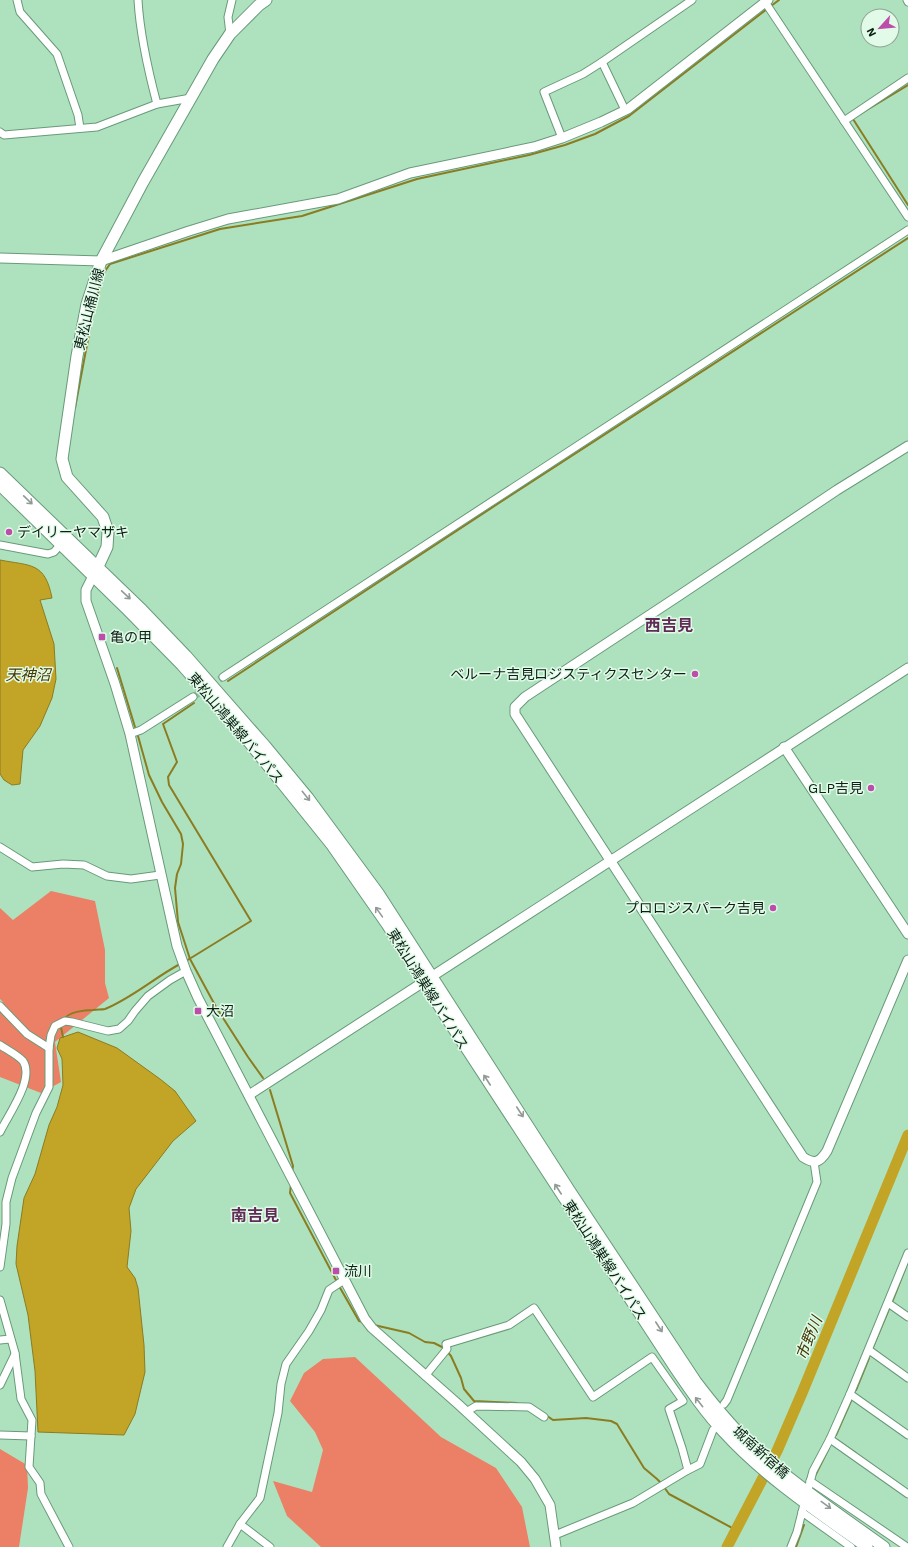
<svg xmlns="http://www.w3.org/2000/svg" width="908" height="1547" viewBox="0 0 908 1547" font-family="'Work Sans','Noto Sans JP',sans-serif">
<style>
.forest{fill:#eb8066}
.water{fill:#c2a427;stroke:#8b7c21}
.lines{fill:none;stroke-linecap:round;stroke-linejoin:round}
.stream{stroke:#8b7c21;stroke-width:2}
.river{stroke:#c2a427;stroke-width:11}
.minor-tunnel{stroke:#8dbb9c;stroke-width:7;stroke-dasharray:7 3.5;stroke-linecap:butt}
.minor-casing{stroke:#689a79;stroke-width:9}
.tertiary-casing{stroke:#689a79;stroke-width:11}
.primary-casing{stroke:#689a79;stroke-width:13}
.minor{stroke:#fff;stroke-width:7}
.tertiary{stroke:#fff;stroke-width:9}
.primary{stroke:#fff;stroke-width:11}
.oneway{stroke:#919a95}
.poi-dot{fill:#bd4daa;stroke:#e2fbe9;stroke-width:1.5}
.labels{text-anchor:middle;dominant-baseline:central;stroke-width:3;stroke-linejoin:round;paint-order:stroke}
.street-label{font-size:14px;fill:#0b1f13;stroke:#e2fbe9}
.poi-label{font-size:14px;fill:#0b1f13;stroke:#e2fbe9;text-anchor:start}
.water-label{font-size:15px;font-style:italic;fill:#433703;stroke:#e2fbe9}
.quarter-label{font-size:16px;font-weight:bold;fill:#612b58;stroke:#e2fbe9}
</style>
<rect width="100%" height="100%" fill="#aee2be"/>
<g class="forest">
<polygon points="51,891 95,901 105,950 105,983 109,998 55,1042 61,1082 41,1093 0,1077 0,1009 3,1002 0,999 0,908 13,920"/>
<polygon points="355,1357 441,1437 496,1468 522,1507 530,1547 321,1547 287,1516 273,1481 312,1492 323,1450 315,1432 290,1401 304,1373 323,1359"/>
<polygon points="0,1449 27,1465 28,1488 19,1547 0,1547"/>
</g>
<g class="water">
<path d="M 0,560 C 31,566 45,562 52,598 L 40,600 L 54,644 L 56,679 L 52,698 L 40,726 L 23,750 L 20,784 L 12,785 L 4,780 L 0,774 Z"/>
<polygon points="78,1032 117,1048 160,1079 175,1091 196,1121 173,1141 136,1189 129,1208 131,1231 127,1267 135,1278 138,1288 144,1345 145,1372 135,1414 124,1435 38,1432 35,1371 28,1315 16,1264 17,1246 24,1198 35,1174 49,1125 57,1107 63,1085 62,1059 57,1048 60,1038"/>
</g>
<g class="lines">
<g class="stream">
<polyline points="771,6 779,0"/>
<polyline points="860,114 908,85"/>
<polyline points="853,119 908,205"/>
<polyline points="75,408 94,308 103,274 110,264 220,229 302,216 417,179 529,155 565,145 595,134 629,116 767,9"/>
<polyline points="117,668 135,727"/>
<polyline points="228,681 499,503 908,238"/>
<polyline points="138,736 149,775 162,802 181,834 183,844 181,864 177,874 175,888 178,922 190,959 216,1007 248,1057 263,1078"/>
<polyline points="186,961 251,921 169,785 168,777 177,762 163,724 194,703"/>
<path d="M 64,1019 C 69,1012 84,1010 93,1010 C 97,1009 101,1010 105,1009 C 132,998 154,978 180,964"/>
<polyline points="61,1025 61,1027 63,1037"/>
<polyline points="270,1090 293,1166 292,1172"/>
<polyline points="291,1184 290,1193 337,1282"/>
<polyline points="339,1286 359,1321 364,1322"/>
<polyline points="893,1300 907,1264"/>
<polyline points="374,1325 409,1333 425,1342 434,1343 444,1348 451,1356 461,1378 464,1389 474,1401 517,1403"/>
<polyline points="873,1347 889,1309"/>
<polyline points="856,1390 869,1358"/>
<polyline points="530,1404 553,1420 586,1418 611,1421 617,1424 644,1468 657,1479 661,1483"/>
<polyline points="836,1435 851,1401"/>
<polyline points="837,1440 856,1453"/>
<polyline points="814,1478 829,1448"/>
<polyline points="664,1487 669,1494 736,1530"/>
<polyline points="796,1547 804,1525"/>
</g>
<polyline class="river" points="727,1547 777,1451 802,1393 908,1135"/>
<polyline class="minor-tunnel" points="193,697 223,677"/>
<defs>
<g id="minor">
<polyline points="17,0 20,12 57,54 78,115 80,128"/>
<path d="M 138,0 C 140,35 148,70 157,104"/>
<polyline points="907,0 908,2"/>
<polyline points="765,2 908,217"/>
<polyline points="230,34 228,17 232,0"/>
<polyline points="602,62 625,110"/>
<polyline points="844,121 908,78"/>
<polyline points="0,132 4,135 97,127 157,104 191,98"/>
<polyline points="562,138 544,92 583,74 602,62 692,0"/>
<polyline points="0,545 48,554 54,552 61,544"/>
<polyline points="223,677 908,230"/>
<polyline points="130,734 141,730 193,697"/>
<polyline points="0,847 32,867 63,864 84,865 107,876 131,879 160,875"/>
<polyline points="0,1006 27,1034 49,1048"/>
<path d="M 0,1045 C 6,1049 19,1056 23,1061 C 35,1079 8,1115 0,1132"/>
<polyline points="0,1267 6,1224 6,1202 12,1178 36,1113 49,1087 49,1048 51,1035 55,1026 65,1021 72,1022 108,1031 119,1029 128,1021 135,1011 148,996 170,980 186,971"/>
<polyline points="0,1300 15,1353 21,1399 32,1420 29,1467 40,1483 41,1494 69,1547"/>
<polyline points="888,1303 908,1317"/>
<polyline points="0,1340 10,1339"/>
<polyline points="869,1350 908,1378"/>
<polyline points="425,1376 447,1349 446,1344 509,1325 534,1308 593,1397 652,1357 683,1401 669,1409 682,1448 688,1470 633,1503 555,1535"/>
<polyline points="0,1385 15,1354"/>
<polyline points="850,1394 908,1435"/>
<polyline points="724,1404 727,1400 817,1182 814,1162"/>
<polyline points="466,1412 476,1406 529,1407 544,1417"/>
<polyline points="0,1435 31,1436"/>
<polyline points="830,1439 908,1494"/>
<polyline points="688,1470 700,1464 713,1430"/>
<polyline points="810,1481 907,1547"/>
<polyline points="802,1512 813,1471 830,1439 850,1394 908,1253"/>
<polyline points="240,1524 270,1547"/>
<polyline points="227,1547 240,1524 260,1498 278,1413 281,1384 286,1364 309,1331 321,1310 329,1290 344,1280"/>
<polyline points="791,1547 797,1532 802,1512 851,1547"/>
</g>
<g id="tertiary">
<polyline points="0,258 101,261 189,231 228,219 338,199 410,173 534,147 562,138 601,122 628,109 768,0"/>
<path d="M 908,446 L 837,490 L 677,597 L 525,697 L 515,707 L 515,714 L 803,1157 C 815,1165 820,1162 827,1151 L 908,960"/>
<polyline points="93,576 86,590 86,601 115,684 130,734 177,946 186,971 198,998 365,1319 372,1328 458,1404 521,1462 535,1479 550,1505 556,1547"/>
<polyline points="784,747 908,934"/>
<polyline points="249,1095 908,668"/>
</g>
<g id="primary">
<path d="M 0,473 L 142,610 L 186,656 L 265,746 L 308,798 L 378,893 L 569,1190 L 696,1382 C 718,1411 741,1438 768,1461 C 805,1492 845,1519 884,1547"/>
<path d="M 0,485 L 127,609 L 182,665 L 237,727 L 332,845 L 387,924 L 454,1029 L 676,1369 C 691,1391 706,1413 724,1432 C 765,1477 818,1512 867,1547"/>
<polyline points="95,573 107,547 108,532 103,517 67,477 62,459 77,356 87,304 101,261 143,182 213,59 230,34 259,5 266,0"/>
</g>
</defs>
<use href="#minor" class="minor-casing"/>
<use href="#tertiary" class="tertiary-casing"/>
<use href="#primary" class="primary-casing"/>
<use href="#minor" class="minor"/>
<use href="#tertiary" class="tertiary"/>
<use href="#primary" class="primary"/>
</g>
<defs><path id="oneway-shaft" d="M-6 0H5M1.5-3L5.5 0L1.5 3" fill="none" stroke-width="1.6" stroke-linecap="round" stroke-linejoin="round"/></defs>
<g class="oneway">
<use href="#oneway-shaft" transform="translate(28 500) rotate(44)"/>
<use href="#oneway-shaft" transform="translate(126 595) rotate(43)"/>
<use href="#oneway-shaft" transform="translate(306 796) rotate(51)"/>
<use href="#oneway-shaft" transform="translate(379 912) rotate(-125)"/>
<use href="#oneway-shaft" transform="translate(487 1080) rotate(-123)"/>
<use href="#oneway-shaft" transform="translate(520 1112) rotate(57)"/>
<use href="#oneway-shaft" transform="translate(558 1189) rotate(-123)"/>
<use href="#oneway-shaft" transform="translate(659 1327) rotate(57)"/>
<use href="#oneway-shaft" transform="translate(699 1402) rotate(-128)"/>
<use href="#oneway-shaft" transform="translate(826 1505) rotate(36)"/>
</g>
<g class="poi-dot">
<circle cx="9" cy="532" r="4"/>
<rect x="98" y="633" width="8" height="8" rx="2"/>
<circle cx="695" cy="674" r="4"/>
<circle cx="871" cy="788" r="4"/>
<circle cx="773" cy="908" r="4"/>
<rect x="194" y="1007" width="8" height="8" rx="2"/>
<rect x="332" y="1267" width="8" height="8" rx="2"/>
</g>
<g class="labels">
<g class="street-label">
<text transform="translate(89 309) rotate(-76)">東松山桶川線</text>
<text transform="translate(236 728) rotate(50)">東松山鴻巣線バイパス</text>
<text transform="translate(428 989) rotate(58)">東松山鴻巣線バイパス</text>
<text transform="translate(605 1260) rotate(57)">東松山鴻巣線バイパス</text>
<text transform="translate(761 1452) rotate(42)">城南新宿橋</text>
</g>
<g class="poi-label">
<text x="17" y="532">デイリーヤマザキ</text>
<text x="110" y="637">亀の甲</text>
<text x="687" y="674" text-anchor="end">ベルーナ吉見ロジスティクスセンター</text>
<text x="863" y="788" text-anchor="end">GLP吉見</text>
<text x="765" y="908" text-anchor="end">プロロジスパーク吉見</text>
<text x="206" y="1011">大沼</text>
<text x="344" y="1271">流川</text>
</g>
<g class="water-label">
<text x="28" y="675">天神沼</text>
<text transform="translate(809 1338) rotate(-68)">市野川</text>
</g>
<g class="quarter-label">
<text x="669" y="625">西吉見</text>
<text x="255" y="1215">南吉見</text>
</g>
</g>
<g transform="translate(880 28) rotate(243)"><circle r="19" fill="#e2fbe9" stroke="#8ca393"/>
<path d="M0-3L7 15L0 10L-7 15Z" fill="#bd4daa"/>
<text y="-6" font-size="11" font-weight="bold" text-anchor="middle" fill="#0b1f13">N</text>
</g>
</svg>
